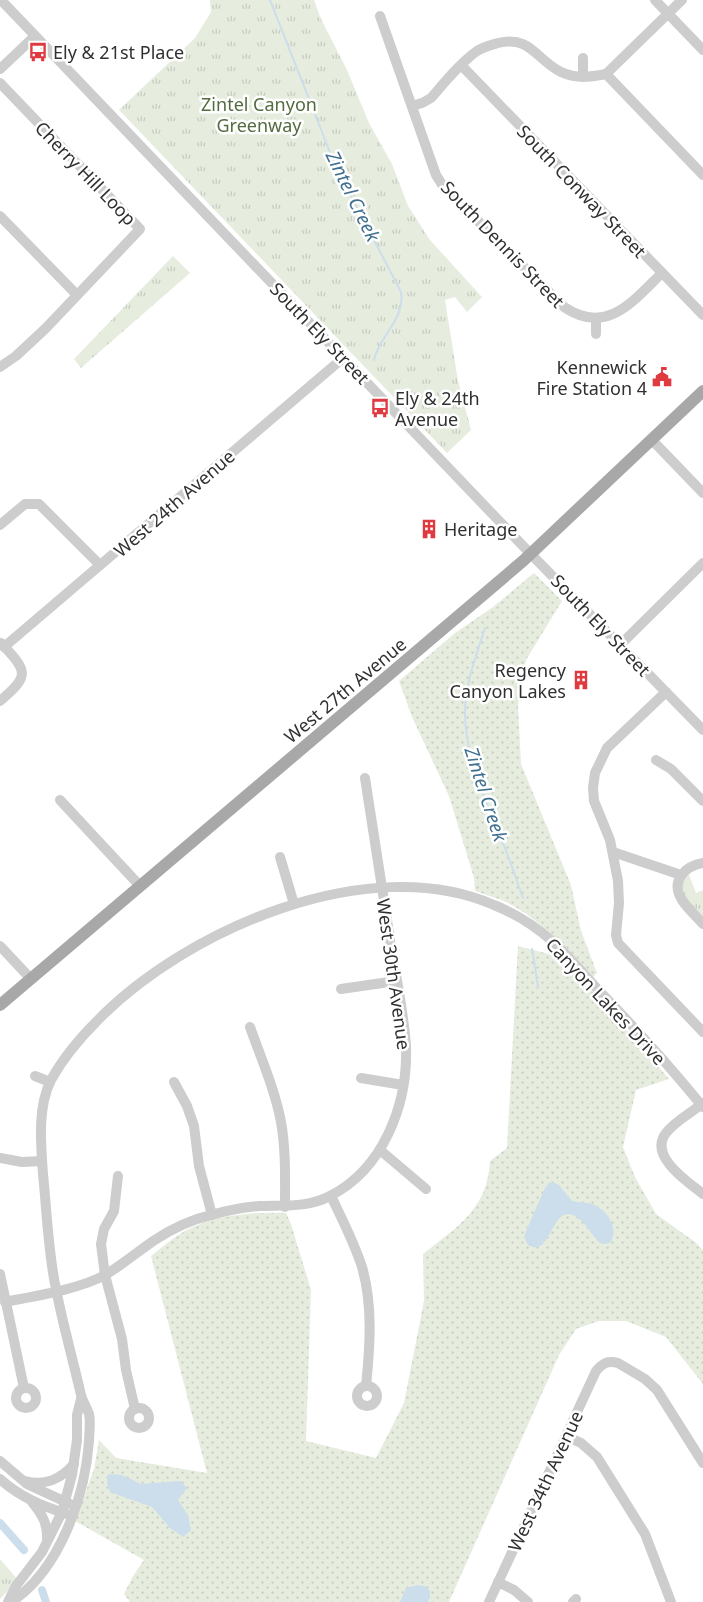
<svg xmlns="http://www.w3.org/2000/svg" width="703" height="1602" viewBox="0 0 703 1602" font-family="'Noto Sans',sans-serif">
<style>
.grass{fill:url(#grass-dots)}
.park{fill:url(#park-tufts)}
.water{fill:#ccdeec}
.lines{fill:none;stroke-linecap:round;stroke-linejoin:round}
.stream{stroke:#ccdeec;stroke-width:2}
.canal{stroke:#ccdeec;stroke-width:8}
.minor{stroke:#cdcdcd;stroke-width:10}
.major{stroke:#a8a8a8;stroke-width:12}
.labels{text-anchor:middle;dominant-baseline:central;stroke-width:5;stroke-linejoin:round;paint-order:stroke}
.poi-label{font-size:18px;fill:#303030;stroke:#fff;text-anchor:start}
.park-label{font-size:18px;fill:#526b3f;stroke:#fff}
.street-label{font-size:18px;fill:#303030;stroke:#fff}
.water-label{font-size:19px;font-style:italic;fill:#406f90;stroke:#fff}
</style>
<defs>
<pattern id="grass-dots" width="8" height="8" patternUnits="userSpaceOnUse" patternTransform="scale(1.25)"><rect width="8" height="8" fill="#e6eddf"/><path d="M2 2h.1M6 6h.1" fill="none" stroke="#c6ccc0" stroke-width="1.8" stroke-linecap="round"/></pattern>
<pattern id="park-tufts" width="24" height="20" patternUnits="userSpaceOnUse" patternTransform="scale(1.25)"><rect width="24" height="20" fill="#e6eddf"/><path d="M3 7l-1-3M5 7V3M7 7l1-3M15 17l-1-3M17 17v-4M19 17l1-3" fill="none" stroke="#c6ccc0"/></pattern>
</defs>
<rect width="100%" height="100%" fill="#fff"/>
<g class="grass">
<path d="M 534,573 L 562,601 L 526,660 L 518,705 L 521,764 L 571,885 L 581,931 L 597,973 L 592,978 C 567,949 542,921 508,903 C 498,898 486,895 475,891 L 474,878 L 449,796 L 412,717 L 399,681 L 455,633 L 493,607 Z"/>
<path d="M 518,946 L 560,957 L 608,1008 L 669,1079 L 636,1090 L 623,1147 L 635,1177 L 656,1214 L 695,1242 L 703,1250 L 703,1384 L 666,1337 L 626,1321 L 599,1321 L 576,1329 L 559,1355 L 449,1602 L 130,1602 L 124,1594 L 133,1576 L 144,1560 L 75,1521 L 94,1469 L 99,1440 L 116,1458 L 207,1473 L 151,1256 C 164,1246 178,1233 193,1227 C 221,1214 255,1212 286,1213 L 291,1224 L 311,1290 L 306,1441 L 376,1458 L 404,1403 L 424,1301 L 423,1254 C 458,1226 487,1210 490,1161 L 507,1148 Z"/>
</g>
<g class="park">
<polygon points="210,0 314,0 321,19 347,70 369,123 392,164 408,206 430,240 482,297 467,312 455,297 445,300 458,381 471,430 447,453 119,110 195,38 211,12"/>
<polygon points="173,256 190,273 81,368 74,359"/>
<path d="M 688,872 L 696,893 L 703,890 L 703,918 C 689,904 674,892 688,872 Z"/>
<polygon points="0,1559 18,1580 0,1599"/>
</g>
<g class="water">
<path d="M 552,1182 L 559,1185 L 572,1201 C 579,1203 586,1202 592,1204 C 607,1209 620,1229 610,1243 L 605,1244 L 600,1243 C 591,1235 585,1220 573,1215 C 551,1206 551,1259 528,1245 L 524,1237 L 526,1231 L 545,1188 L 549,1183 Z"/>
<polygon points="108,1474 122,1475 141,1484 180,1481 187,1488 178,1500 188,1515 191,1530 183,1537 170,1528 152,1507 110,1492 107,1483"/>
<polygon points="418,1585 425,1586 430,1591 430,1597 428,1602 400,1602 406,1588"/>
</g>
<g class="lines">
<g class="stream">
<path d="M 270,0 L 335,165 L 401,292 C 406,318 379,336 374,360"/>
<path d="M 485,628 C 476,656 465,684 465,713 C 465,758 486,800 502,841 C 510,859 516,879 523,898"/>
<polyline points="532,949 538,987"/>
</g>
<g class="canal">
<polyline points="0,1523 24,1550"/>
<polyline points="42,1590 46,1602"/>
</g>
<g class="minor">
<polyline points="1,0 524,547 703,730"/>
<polyline points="655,0 703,50"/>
<path d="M 380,16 L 436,175 L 443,186 L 564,307 C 607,336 633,301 662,273"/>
<polyline points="583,58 583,77"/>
<polyline points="462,66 703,315"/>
<polyline points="0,69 35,36"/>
<polyline points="606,74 682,0"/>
<polyline points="0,83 140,229 46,328 16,356 0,367"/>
<path d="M 412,106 L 422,103 L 431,98 C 445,82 460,63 477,51 C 483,47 491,45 498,43 C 531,35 536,60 561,72 C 576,79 590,77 606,74 L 703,175"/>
<polyline points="0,216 77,295"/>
<polyline points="596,334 596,318"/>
<polyline points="652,440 703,493"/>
<polyline points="0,525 25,504 39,504 100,565"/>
<polyline points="620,645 703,563"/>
<polyline points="4,647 343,358"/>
<polyline points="666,692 607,748 595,773 593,788 594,801 610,840 618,881 619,903 616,935 618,943 703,1032"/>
<path d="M 0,701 C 31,675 27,671 1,643"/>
<polyline points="656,760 671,769 703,801"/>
<polyline points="60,800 140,886"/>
<polyline points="613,852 681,875"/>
<polyline points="280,857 294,904"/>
<path d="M 703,863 C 685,866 670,881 682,900 C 687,908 696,916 703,924"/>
<polyline points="0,946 31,979"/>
<polyline points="341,989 396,981"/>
<path d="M 250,1027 C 261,1058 275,1090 281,1122 C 286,1150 285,1179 285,1207"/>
<polyline points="35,1076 50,1082"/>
<polyline points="361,1078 403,1085"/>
<polyline points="174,1082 187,1106 194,1126 199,1166 212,1215"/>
<path d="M 703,1103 C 691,1113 675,1121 666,1133 C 648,1156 688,1182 703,1194"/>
<polyline points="380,1150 426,1189"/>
<polyline points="0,1158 22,1162 42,1161"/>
<polyline points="118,1176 114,1211 104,1229 101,1244 105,1275 122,1339 126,1370 135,1409"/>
<path d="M 331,1196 C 342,1219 354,1242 362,1267 C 373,1305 370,1346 366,1386"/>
<polyline points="0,1274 24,1388"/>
<path d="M 5,1302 C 35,1296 80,1289 105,1275 C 117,1268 127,1260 138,1252 C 156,1238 176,1226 197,1219 C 218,1213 238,1207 260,1206 C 284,1205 307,1208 330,1196 C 383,1169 408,1105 406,1047 C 404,1010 394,969 389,933 C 381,881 373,830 365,778"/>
<circle cx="367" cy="1396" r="10"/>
<circle cx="26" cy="1398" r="10"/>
<circle cx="139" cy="1418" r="10"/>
<polyline points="566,1436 581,1443 597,1457 645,1534 671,1602"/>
<polyline points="0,1461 27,1484 70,1504"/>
<path d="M 0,1479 C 20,1497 42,1506 67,1514"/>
<path d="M 25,1481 C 45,1486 60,1480 74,1464"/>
<path d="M 32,1502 C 42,1514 48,1524 47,1540"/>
<polyline points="498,1582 514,1590 528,1602"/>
<polyline points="8,1602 16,1586 42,1552 62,1512 72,1475 77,1440 77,1415 81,1399"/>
<path d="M 11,1602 C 59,1571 85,1497 89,1441 C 89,1433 91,1422 89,1414 C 87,1408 83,1402 81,1395 C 73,1360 63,1325 56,1289 C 48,1252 47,1213 43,1174 C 41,1145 37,1108 51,1080 C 63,1058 79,1039 97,1021 C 185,930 369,850 494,905 C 514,913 535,926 552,941 C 570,957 586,977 603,995 C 638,1031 671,1068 703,1107"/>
<path d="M 489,1602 L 596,1371 C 603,1363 608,1360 618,1363 L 645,1379 L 657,1390 L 703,1463"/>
<polyline points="573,1602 576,1599"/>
</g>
<polyline class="major" points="0,1005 523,561 703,391"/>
</g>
<defs>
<symbol id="bus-bare" viewBox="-9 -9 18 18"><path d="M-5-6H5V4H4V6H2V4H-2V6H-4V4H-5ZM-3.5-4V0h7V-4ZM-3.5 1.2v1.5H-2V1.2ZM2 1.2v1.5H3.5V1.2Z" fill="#e03a41" stroke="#fff" stroke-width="2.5" paint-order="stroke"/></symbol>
<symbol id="civic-bare" viewBox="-9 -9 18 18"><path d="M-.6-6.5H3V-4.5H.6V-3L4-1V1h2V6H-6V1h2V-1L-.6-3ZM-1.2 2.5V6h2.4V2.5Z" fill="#e03a41" stroke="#fff" stroke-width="2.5" paint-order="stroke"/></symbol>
<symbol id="building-bare" viewBox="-9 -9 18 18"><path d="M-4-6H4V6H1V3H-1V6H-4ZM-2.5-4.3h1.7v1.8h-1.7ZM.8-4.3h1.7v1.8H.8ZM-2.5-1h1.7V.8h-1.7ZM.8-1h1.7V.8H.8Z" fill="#e03a41" stroke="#fff" stroke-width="2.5" paint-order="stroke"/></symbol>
</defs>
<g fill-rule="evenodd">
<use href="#bus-bare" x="24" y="38" width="28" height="28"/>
<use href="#civic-bare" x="648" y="363" width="28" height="28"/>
<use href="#bus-bare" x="366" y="394" width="28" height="28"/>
<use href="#building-bare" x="415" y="515" width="28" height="28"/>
<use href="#building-bare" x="567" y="666" width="28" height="28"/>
</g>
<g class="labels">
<g class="poi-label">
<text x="53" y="52">Ely &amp; 21st Place</text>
<text x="647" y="367" text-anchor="end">Kennewick<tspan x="647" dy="21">Fire Station 4</tspan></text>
<text x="395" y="398">Ely &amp; 24th<tspan x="395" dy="21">Avenue</tspan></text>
<text x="444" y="529">Heritage</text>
<text x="566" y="670" text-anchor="end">Regency<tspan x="566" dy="21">Canyon Lakes</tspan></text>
</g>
<g class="park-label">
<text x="259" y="104">Zintel Canyon<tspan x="259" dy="21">Greenway</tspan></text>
</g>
<g class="street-label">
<text transform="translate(86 173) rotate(46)">Cherry Hill Loop</text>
<text transform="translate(582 191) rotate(46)">South Conway Street</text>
<text transform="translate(503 244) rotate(46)">South Dennis Street</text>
<text transform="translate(320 333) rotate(46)">South Ely Street</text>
<text transform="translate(174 503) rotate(-41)">West 24th Avenue</text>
<text transform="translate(601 625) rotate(46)">South Ely Street</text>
<text transform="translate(345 690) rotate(-40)">West 27th Avenue</text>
<text transform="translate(394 974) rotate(82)">West 30th Avenue</text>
<text transform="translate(606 1001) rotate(47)">Canyon Lakes Drive</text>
<text transform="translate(545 1481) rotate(-65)">West 34th Avenue</text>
</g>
<g class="water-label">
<text transform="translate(353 196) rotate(64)">Zintel Creek</text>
<text transform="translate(486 794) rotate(72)">Zintel Creek</text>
</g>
</g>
</svg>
